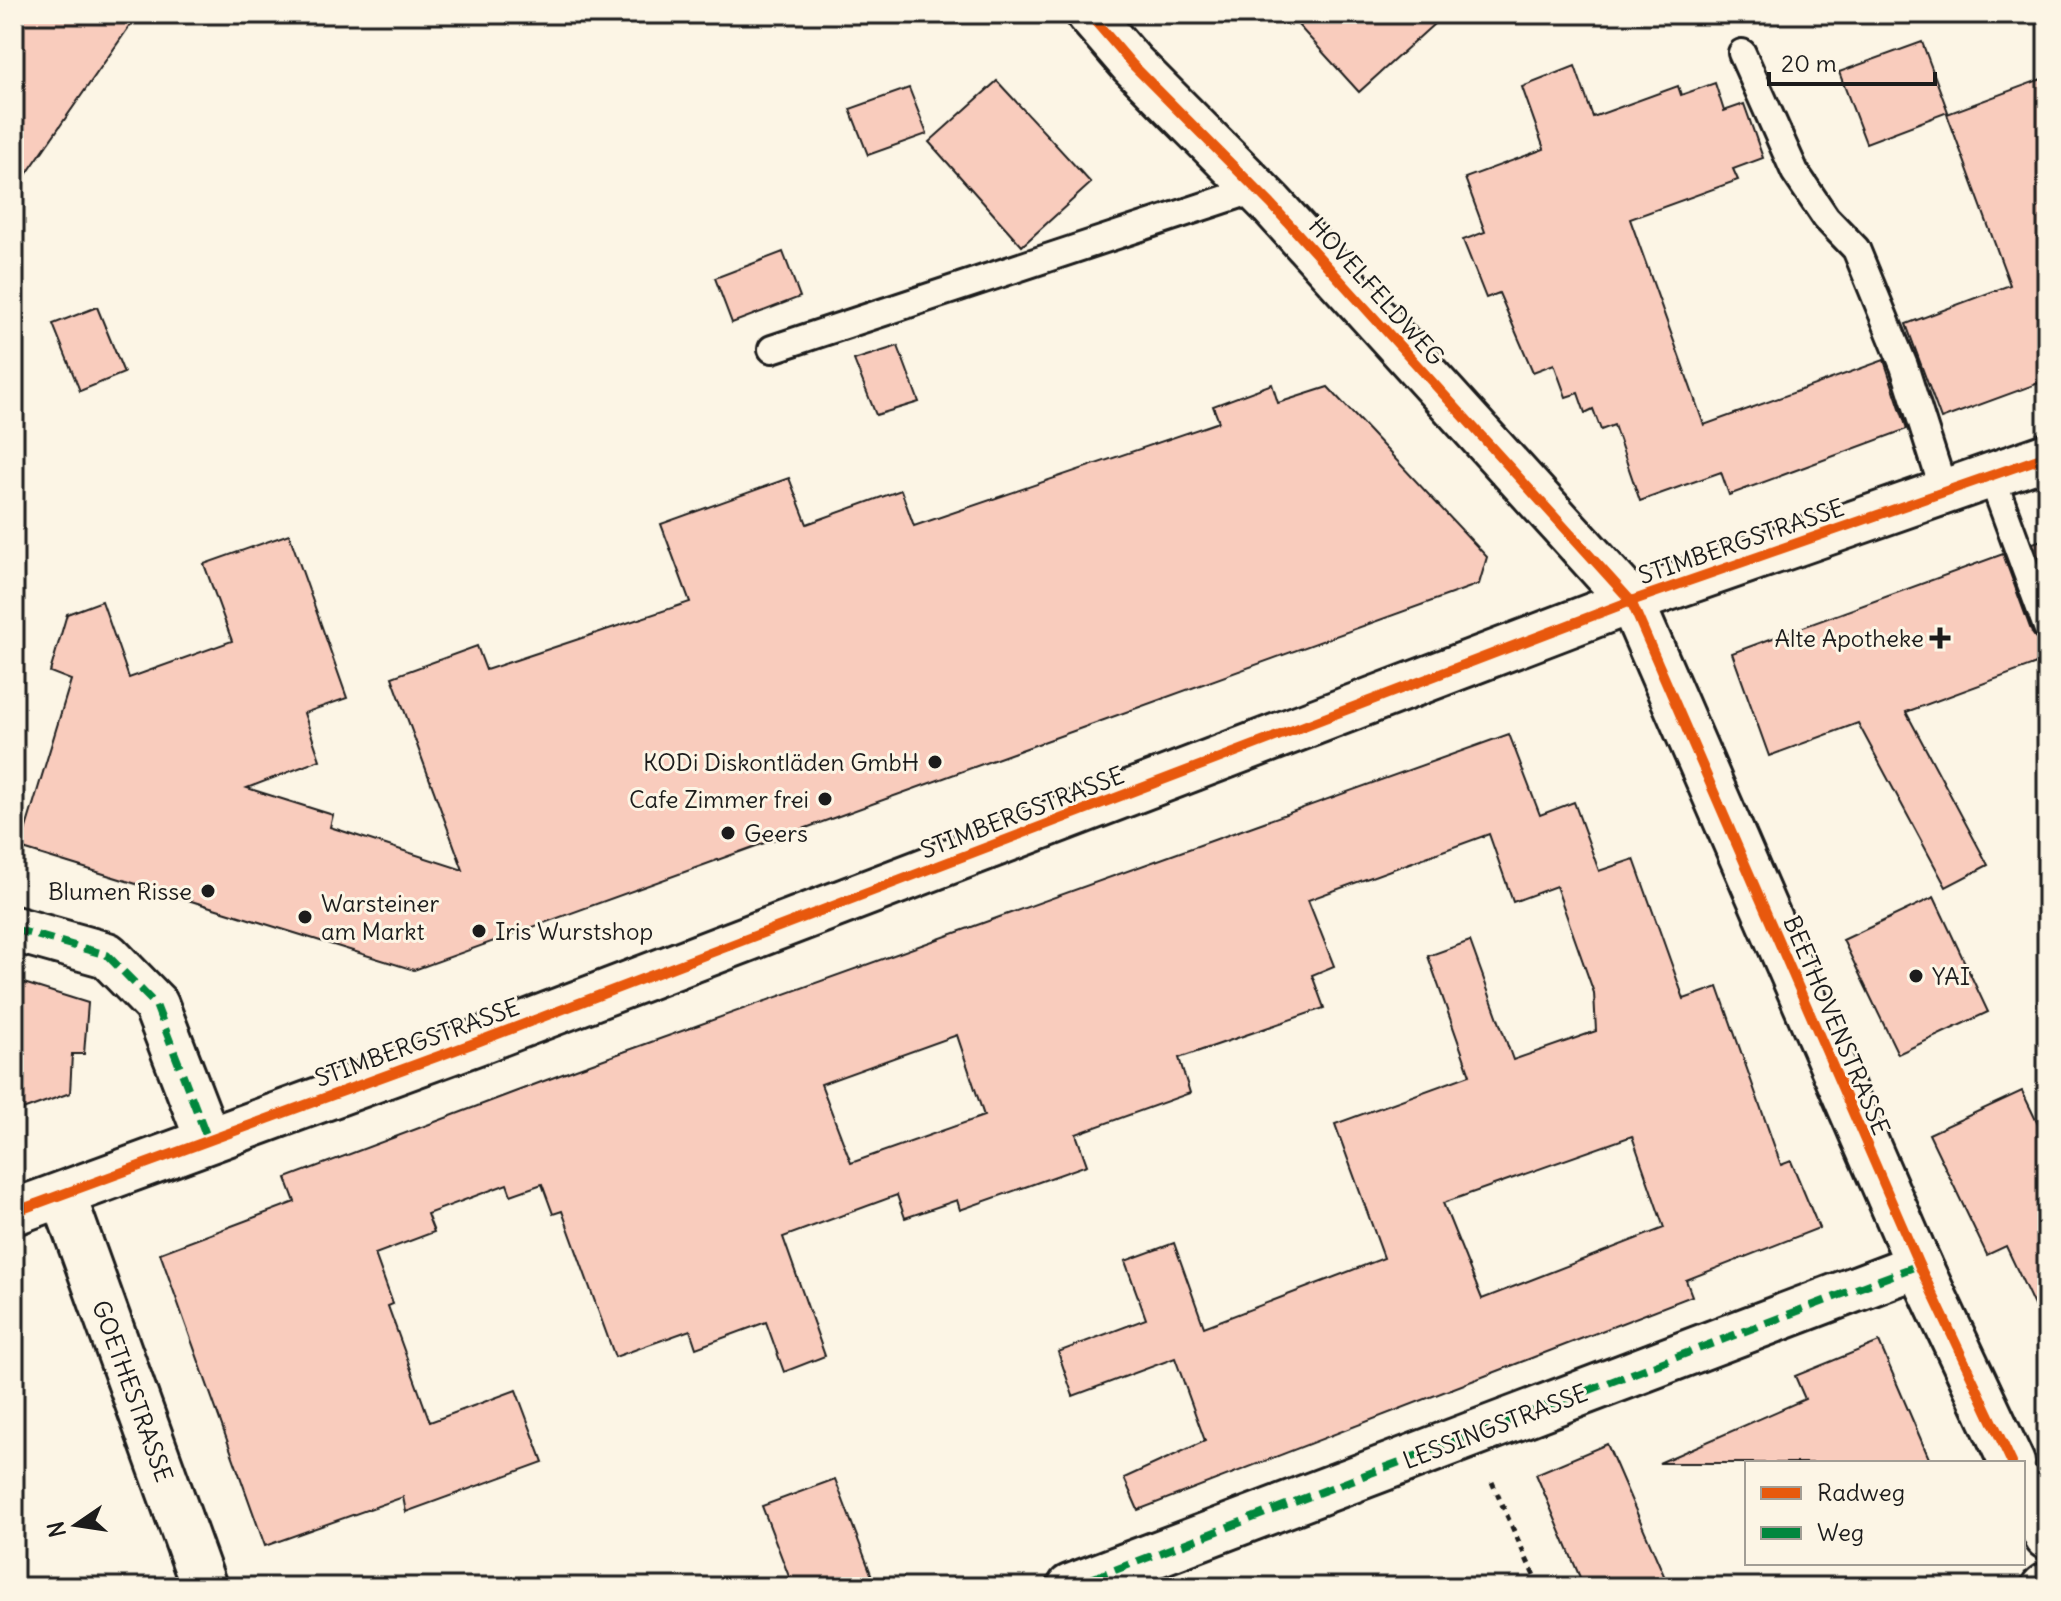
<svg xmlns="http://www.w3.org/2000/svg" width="2061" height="1601" viewBox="0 0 2061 1601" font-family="Delius,sans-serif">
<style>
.building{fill:#f9ccbd;stroke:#1c1c1c;stroke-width:2;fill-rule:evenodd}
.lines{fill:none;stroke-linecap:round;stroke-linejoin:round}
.lane-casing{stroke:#1c1c1c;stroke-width:32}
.street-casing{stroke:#1c1c1c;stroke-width:50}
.path{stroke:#1c1c1c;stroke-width:5;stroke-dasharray:6 6;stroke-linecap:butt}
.lane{stroke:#fcf5e5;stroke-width:26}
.street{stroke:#fcf5e5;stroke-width:44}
.quiet{stroke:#00873e;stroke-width:8;stroke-dasharray:16 8;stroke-linecap:butt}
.cycleway-casing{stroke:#fcf5e5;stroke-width:15}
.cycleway{stroke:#e8590c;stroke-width:10}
.poi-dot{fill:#1c1c1c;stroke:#fcf5e5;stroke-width:3}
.labels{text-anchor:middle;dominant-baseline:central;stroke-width:6;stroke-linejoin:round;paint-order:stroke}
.street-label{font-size:24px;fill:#1c1c1c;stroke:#fcf5e5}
.poi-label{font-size:24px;fill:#1c1c1c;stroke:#fcf5e5;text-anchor:end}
</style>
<rect width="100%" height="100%" fill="#fcf5e5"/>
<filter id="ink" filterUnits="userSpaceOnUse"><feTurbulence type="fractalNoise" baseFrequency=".0125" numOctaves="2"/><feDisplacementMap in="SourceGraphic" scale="16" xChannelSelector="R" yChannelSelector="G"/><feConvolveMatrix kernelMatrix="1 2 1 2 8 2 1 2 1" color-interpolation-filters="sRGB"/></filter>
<g filter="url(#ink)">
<g class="building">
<polygon points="14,14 138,14 14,192"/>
<polygon points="1288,14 1445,14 1359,92"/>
<polygon points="1922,42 1948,112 1866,143 1839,72"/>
<polygon points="1575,66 1593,117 1678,86 1681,95 1715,83 1724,111 1744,104 1763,158 1733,169 1738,180 1630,219 1704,425 1884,360 1907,429 1729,495 1721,472 1640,501 1614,425 1601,430 1593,409 1585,413 1578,393 1566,397 1554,364 1533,372 1499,293 1486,298 1463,240 1485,232 1465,178 1544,149 1522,87"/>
<polygon points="2047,77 2047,380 1941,419 1906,324 2010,285 1947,114"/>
<polygon points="997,81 1091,183 1022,246 929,142"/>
<polygon points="909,88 927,134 868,155 850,109"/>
<polygon points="783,252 800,297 732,323 715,278"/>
<polygon points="97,307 124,373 80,391 53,324"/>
<polygon points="898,346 919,402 876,415 854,360"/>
<polygon points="1272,384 1278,403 1328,387 1487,557 1479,584 414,970 20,848 71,680 50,672 67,614 102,601 129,678 232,641 204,564 289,534 347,698 304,713 320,760 247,788 333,815 330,827 463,870 392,677 477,646 486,670 690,602 661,524 789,478 807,524 901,490 914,526 1219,422 1213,406"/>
<polygon points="2047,538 2047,581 2033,543"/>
<polygon points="2003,554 2032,633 2037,640 2047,643 2047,660 1906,712 1988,865 1946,887 1858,723 1769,756 1732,653"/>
<path d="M 1509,734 L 1540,815 L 1574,802 L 1599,871 L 1634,859 L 1684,999 L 1718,987 L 1781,1165 L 1791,1161 L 1819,1228 L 1686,1280 L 1692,1296 L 1138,1510 L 1124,1478 L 1205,1441 L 1175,1358 L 1073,1396 L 1058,1352 L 1146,1319 L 1125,1261 L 1174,1243 L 1204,1327 L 1384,1258 L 1335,1124 L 1470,1075 L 1428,956 L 1470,941 L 1513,1060 L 1596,1031 L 1594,993 L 1556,886 L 1513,902 L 1489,834 L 1308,900 L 1334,966 L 1312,975 L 1324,1008 L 1179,1058 L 1190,1093 L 1076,1134 L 1087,1165 L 960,1210 L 957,1200 L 905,1218 L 897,1195 L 783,1237 L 825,1356 L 784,1372 L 766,1322 L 696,1348 L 690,1330 L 615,1357 L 562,1211 L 553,1214 L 542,1184 L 511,1195 L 507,1184 L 427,1214 L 434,1232 L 375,1254 L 393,1304 L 388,1306 L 430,1422 L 516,1390 L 543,1462 L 406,1512 L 403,1497 L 265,1546 L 160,1253 L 295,1202 L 286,1178 L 576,1069 ZM 957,1035 L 984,1116 L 851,1163 L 821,1084 ZM 1632,1136 L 1664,1228 L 1482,1299 L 1443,1203 Z"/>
<polygon points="1934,897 1988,1012 1898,1054 1843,940"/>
<polygon points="14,980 88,1003 84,1054 72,1054 70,1093 14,1113"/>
<polygon points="2022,1091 2047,1143 2047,1333 2006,1246 1987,1255 1929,1134"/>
<polygon points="1879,1342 1931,1463 1659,1463 1805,1399 1795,1376"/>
<polygon points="1607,1444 1669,1587 1584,1587 1536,1474"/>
<polygon points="835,1479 876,1587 793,1587 762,1506"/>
</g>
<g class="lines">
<defs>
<g id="lane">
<polyline points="1742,53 1795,172 1826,218 1856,249 1904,366 1944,491"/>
<polyline points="772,349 1256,189"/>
<polyline points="1991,475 2047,627"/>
</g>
<g id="street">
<polyline points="1089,14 1132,64 1271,204 1631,601 1919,1265 2012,1463"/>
<polyline points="14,929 107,955 156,1005 208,1140"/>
<polyline points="63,1195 204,1587"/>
<polyline points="14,1212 477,1042 1631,601 2047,456"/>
<polyline points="2023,1486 2047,1537"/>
<polyline points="1070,1587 1919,1265"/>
<polyline points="2044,1587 2047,1585"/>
</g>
</defs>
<use href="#lane" class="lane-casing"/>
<use href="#street" class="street-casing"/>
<polyline class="path" points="1492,1482 1539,1587"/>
<use href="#lane" class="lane"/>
<use href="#street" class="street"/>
<g class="quiet">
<polyline points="14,929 107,955 156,1005 208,1140"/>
<polyline points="1070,1587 1919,1265"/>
</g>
<defs>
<g id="cycleway">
<polyline points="1089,14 1132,64 1271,204 1631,601 1919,1265 2012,1463"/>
<polyline points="14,1212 477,1042 1631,601 2047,456"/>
</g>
</defs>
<use href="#cycleway" class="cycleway-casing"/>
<use href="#cycleway" class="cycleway"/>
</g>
</g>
<g class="poi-dot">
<path d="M1936 626h8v8h8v8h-8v8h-8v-8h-8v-8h8z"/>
<circle cx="935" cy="762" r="8"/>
<circle cx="825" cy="799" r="8"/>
<circle cx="728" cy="833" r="8"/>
<circle cx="208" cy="891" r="8"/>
<circle cx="305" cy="917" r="8"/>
<circle cx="479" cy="931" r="8"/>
<circle cx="1916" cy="976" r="8"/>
</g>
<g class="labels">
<g class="street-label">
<text transform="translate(1377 291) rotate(48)">HOVELFELDWEG</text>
<text transform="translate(1741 541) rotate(-19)">STIMBERGSTRASSE</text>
<text transform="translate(1022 812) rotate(-21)">STIMBERGSTRASSE</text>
<text transform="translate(1837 1025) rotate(67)">BEETHOVENSTRASSE</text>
<text transform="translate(417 1042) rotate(-20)">STIMBERGSTRASSE</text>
<text transform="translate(133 1391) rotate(70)">GOETHESTRASSE</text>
<text transform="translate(1495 1426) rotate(-21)">LESSINGSTRASSE</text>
</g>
<g class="poi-label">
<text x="1924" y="638">Alte Apotheke</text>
<text x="919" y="762">KODi Diskontläden GmbH</text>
<text x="809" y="799">Cafe Zimmer frei</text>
<text x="744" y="833" text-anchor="start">Geers</text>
<text x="192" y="891">Blumen Risse</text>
<text x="321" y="903" text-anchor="start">Warsteiner<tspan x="321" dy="28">am Markt</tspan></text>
<text x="495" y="931" text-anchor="start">Iris Wurstshop</text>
<text x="1932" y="976" text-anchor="start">YAI</text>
</g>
</g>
<rect width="2061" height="1601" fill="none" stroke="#fcf5e5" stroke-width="48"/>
<rect x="24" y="24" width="2013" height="1553" fill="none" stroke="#1c1c1c" stroke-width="3" filter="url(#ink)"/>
<rect x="1745" y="1461" width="280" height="104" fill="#fcf5e5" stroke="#a29e95" stroke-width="2"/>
<rect x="1761" y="1487" width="40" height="12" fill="#e8590c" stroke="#a29e95" stroke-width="2"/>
<text x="1817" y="1501" font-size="24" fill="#1c1c1c">Radweg</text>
<rect x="1761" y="1527" width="40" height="12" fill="#00873e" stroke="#a29e95" stroke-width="2"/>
<text x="1817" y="1541" font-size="24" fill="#1c1c1c">Weg</text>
<g transform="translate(76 1525) rotate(257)" stroke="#fcf5e5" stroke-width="6" paint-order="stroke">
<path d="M0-6L14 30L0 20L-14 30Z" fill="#1c1c1c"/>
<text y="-12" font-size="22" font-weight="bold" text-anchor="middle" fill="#1c1c1c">N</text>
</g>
<path d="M1769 72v12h166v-12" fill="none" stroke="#1c1c1c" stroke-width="4"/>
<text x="1781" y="72" font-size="24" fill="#1c1c1c" stroke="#fcf5e5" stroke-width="6" paint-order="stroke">20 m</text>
</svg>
